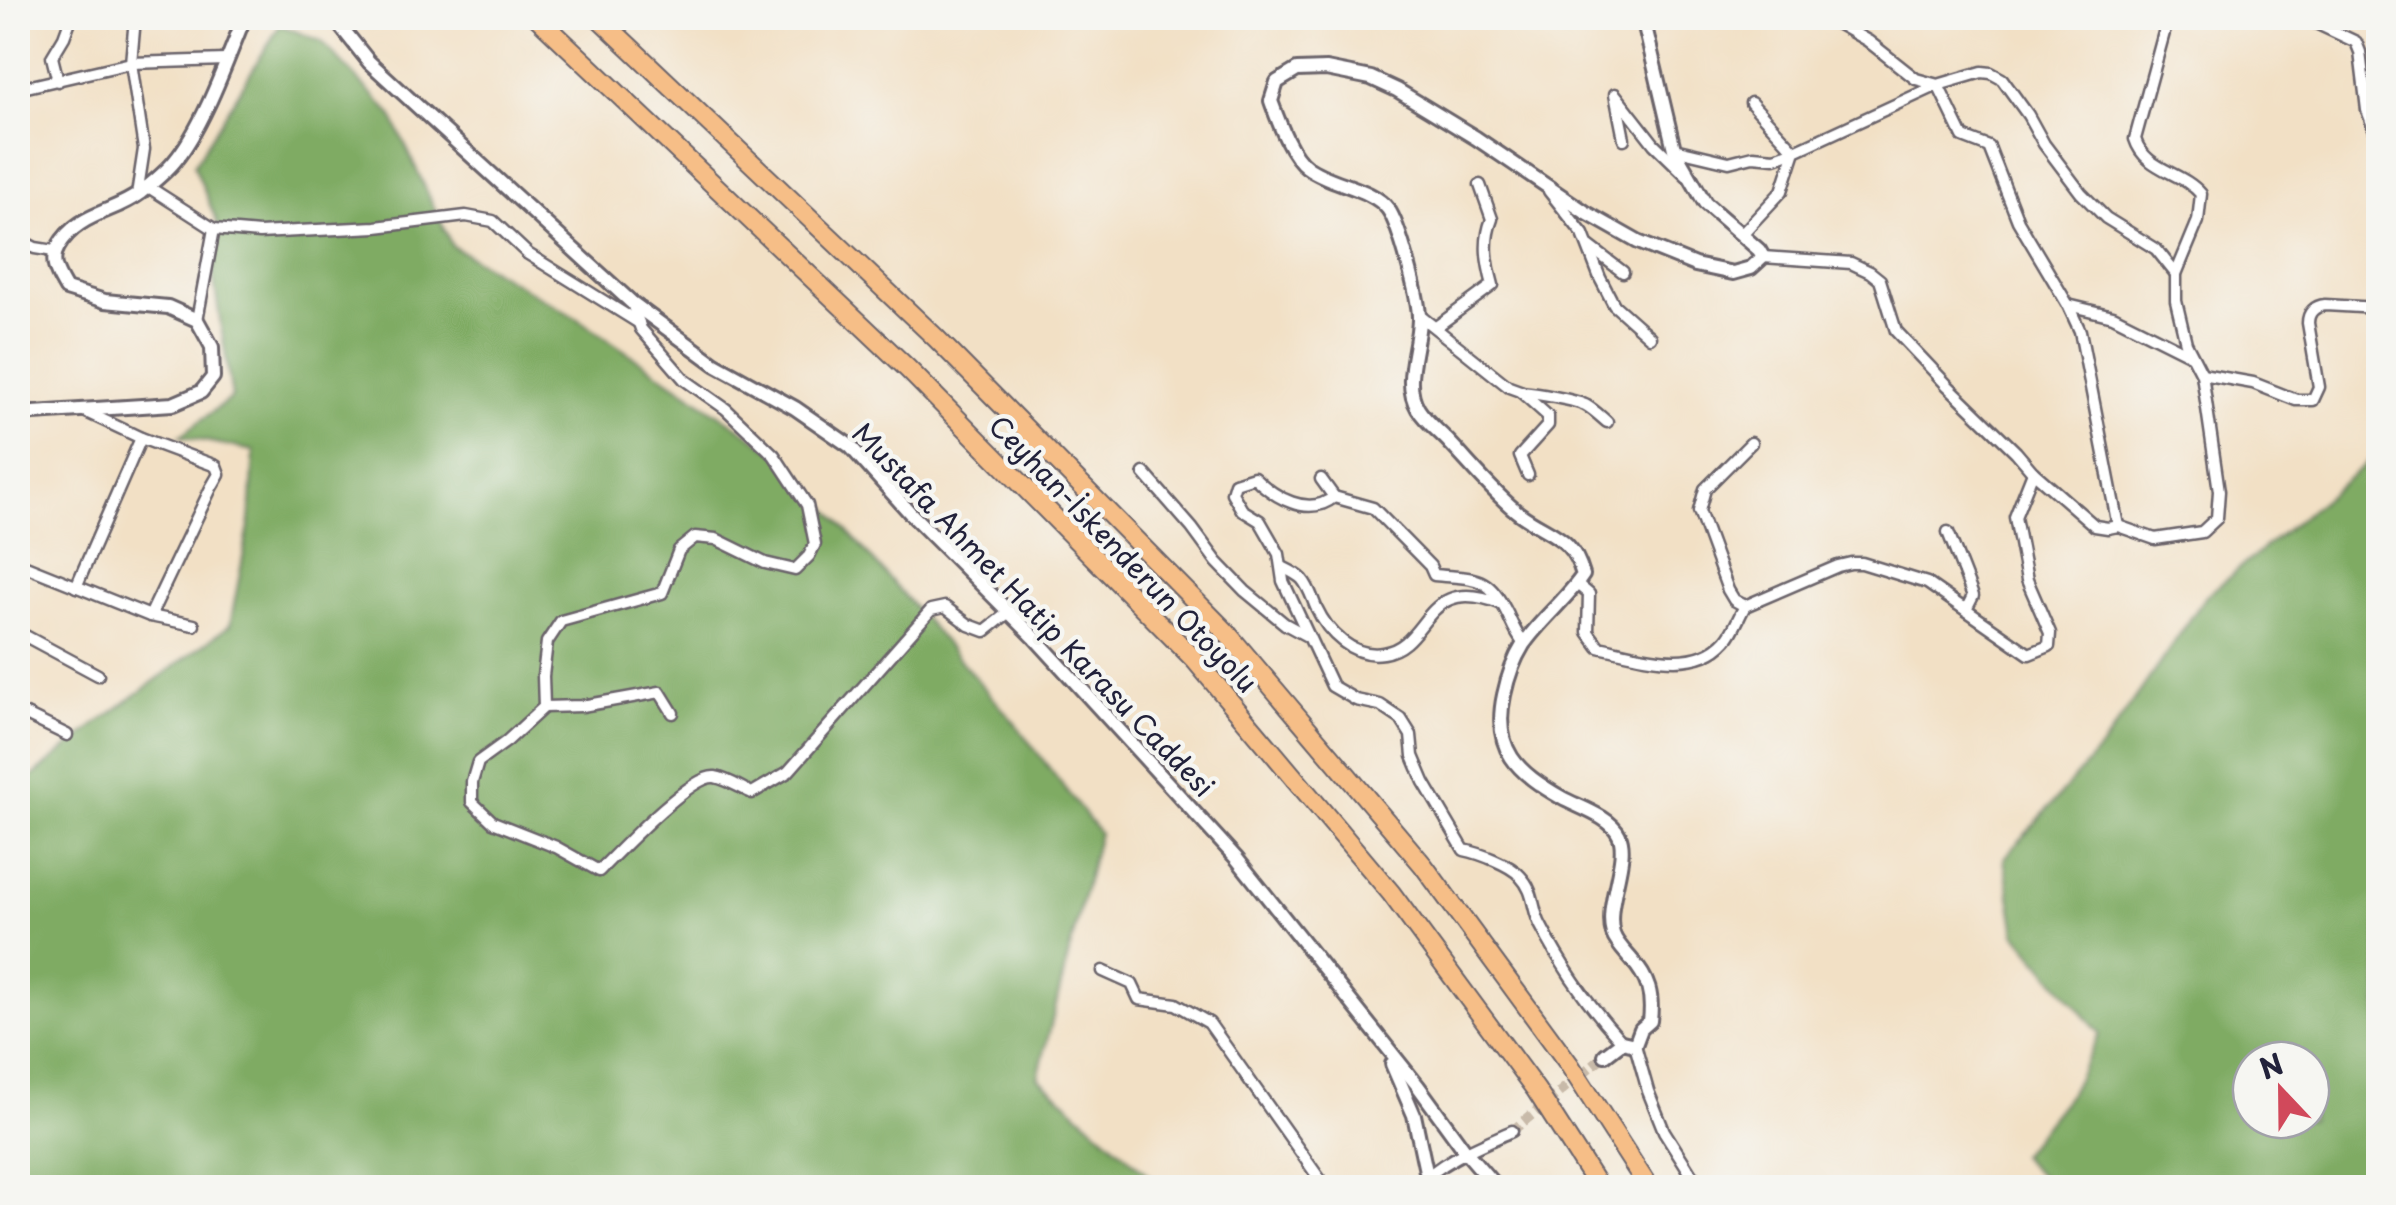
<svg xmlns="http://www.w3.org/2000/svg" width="2396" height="1205" viewBox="0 0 2396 1205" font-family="'Playpen Sans',sans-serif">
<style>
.forest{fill:#7fab64;stroke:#506650;stroke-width:2.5;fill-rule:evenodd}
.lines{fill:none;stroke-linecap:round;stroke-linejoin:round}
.minor-tunnel{stroke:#c8baa9;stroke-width:10;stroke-dasharray:10 5;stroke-linecap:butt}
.minor-casing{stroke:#6b646b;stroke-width:15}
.tertiary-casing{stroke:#6b646b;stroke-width:18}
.motorway-casing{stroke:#6b646b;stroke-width:22}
.minor{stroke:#fff;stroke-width:10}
.tertiary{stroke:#fff;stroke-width:12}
.motorway{stroke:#f6be87;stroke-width:18}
.labels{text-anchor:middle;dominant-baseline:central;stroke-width:9;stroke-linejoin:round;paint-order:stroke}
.street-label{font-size:28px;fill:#22223b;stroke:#f6f6f2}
</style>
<rect width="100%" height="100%" fill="#f6f6f2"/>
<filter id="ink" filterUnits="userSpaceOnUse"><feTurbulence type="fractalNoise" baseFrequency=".01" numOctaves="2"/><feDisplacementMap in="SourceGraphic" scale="20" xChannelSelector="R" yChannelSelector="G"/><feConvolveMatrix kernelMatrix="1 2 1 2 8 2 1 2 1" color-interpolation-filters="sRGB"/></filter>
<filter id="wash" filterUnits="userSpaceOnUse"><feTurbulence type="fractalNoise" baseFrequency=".0048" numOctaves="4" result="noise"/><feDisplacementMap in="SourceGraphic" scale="40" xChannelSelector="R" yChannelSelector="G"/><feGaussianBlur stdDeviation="2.25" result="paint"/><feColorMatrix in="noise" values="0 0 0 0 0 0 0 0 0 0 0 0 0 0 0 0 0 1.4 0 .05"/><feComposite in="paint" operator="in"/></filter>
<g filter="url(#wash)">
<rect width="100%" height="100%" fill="#f2e0c5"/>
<g class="forest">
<polygon points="280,25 321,41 391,114 452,246 578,319 784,458 1014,722 1099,833 1038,1077 1162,1187 18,1187 18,777 28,780 95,725 230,625 250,521 254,451 180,436 232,397 213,275 218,225 194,165"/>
<path d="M 2378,454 L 2378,1187 L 2052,1187 L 2020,1156 L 2070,1093 L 2100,1034 L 2016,933 L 2004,859 L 2104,744 L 2206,596 ZM 2251,1060 L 2311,1060 L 2311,1120 L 2251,1120 Z"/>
</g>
</g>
<g filter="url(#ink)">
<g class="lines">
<polyline class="minor-tunnel" points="1512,1131 1605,1055"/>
<defs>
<g id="minor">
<polyline points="135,18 131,63 144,149 137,195"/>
<polyline points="1828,18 1868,41 1916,79 1938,85 1982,72 1991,73 2002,79 2028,115 2044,144 2081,193 2106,218 2156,249 2176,274"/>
<polyline points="2305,18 2356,42 2360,52 2367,110 2378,139"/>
<polyline points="58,81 52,57 64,37 71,18"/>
<polyline points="18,89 131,63 226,60"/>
<polyline points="1624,139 1615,94 1654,144 1687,176"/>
<polyline points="1674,149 1729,162 1753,156 1775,158 1795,151 1751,103"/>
<polyline points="147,186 214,229 259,233 376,227 466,216 493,221 528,254 639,323"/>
<polyline points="1549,191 1583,234 1600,278 1614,305 1650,337"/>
<polyline points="1742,234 1782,191 1795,151 1938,85 1963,137 1989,147 2018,221 2068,305 2080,331 2118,526"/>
<polyline points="18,239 35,248 54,251"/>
<polyline points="1589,246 1623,272"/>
<path d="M 1763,257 L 1851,263 L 1870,272 L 1880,280 L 1896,331 L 1948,386 L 2016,452 L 2033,472 L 2095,526 L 2108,528 L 2118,526 L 2155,539 L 2202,532 L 2217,518 L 2219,491 L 2202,374 L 2186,343 L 2176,301 L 2176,274 L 2198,221 L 2201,194 C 2182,171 2145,171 2135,139 L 2168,18"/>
<path d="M 632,303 L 641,329 L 685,380 L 726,409 L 774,455 L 807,505 L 815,544 L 809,556 L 795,570 L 765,563 L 716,539 L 695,537 L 679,550 L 662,593 L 561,621 L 547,642 L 543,676 L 544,707 L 507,741 L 478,762 L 472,782 L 472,802 L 493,822 L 556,847 L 599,871 C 618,852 691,774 715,777 C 727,779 741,788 752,793 L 788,772 L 931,610 L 945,607 L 969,625 L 985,631 L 1009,612"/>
<polyline points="2068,305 2113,316 2191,355"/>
<polyline points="1420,316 1509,387 1520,391 1548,416 1548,425 1520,456 1528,475"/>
<polyline points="197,320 214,229"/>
<path d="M 1436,327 L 1493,285 C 1487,263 1483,242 1492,219 L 1480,185"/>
<path d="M 2202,374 L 2253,383 L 2296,400 L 2313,400 L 2319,387 L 2308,323 C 2308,312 2315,306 2325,305 L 2378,308"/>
<path d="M 1521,392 C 1534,393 1577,400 1587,406 C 1594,410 1601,417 1607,422"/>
<polyline points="84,411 141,438 216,466 219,474 211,488 150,616"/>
<polyline points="1144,473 1192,528 1217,562 1245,591 1285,624 1309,637"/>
<path d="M 1321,479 L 1334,497 C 1308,518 1274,497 1254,477 L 1235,483 L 1232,493 L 1242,510 L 1260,521 L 1279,554 L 1283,581 L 1332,686 L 1356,700 L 1380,705 L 1401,719 L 1411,735 L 1413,756 L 1424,782 L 1464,850 C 1479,853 1511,865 1520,876 C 1536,893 1531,908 1541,926 C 1563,969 1590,1007 1622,1042"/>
<path d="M 1334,497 L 1373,508 L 1430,566 L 1434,575 C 1476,579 1488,574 1508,615 C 1513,626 1516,634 1524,644"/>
<polyline points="1948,532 1973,596 1966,610"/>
<polyline points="18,563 150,616 194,625"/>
<path d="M 1282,567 C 1288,570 1297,574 1302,579 C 1309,587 1312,598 1316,607 C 1328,633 1353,658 1383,653 C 1431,646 1422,572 1502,604"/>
<path d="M 1577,584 L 1589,594 L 1588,632 L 1599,647 C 1638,655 1695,675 1726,640 C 1734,631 1739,616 1745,606 L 1838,566 L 1851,563 L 1862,563 L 1927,583 L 2029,654 L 2049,646 L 2050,633 L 2027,580 L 2015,517 L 2033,472"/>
<polyline points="76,587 141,438"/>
<polyline points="1745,606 1734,600 1728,590 1699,511 1705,489 1751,443"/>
<polyline points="18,632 98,675"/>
<polyline points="544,707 582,706 660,692 673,713"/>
<polyline points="18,711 67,735"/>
<polyline points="1103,971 1132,984 1139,999 1176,1004 1209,1023 1326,1188"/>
<polyline points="1635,1045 1648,1091 1664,1131 1700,1188"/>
<path d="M 1416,1188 C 1441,1160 1479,1146 1512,1131"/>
</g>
<g id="tertiary">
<polyline points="334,18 369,62 631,302 715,364 795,408 850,446 912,515 1034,637 1237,859 1418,1086 1466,1152 1497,1188"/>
<path d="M 18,414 L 173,404 L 201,392 L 213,377 L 212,347 L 197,320 L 168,307 L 105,301 L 66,289 C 58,275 49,262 58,247 C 77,213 114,213 140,193 C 151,184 165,173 174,162 C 203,128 227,60 244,18"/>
<path d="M 1605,1055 L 1622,1042 L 1635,1045 L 1641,1029 L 1650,1021 C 1653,995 1649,979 1631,959 C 1625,952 1616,943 1613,934 C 1604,905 1630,858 1619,835 C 1611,817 1578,807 1562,798 C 1517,772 1492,750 1504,695 C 1508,676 1513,661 1523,645 C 1540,620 1566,600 1583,575 C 1572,535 1550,536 1520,514 C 1497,497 1470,464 1450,443 C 1440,432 1426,422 1418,409 C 1402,383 1418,349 1419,320 C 1420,301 1399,224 1388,209 C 1373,188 1329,184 1307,167 C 1290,155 1278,120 1271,101 L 1277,82 L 1297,70 L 1326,69 L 1371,78 L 1397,90 L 1476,138 L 1585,212 L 1638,242 L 1695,265 L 1733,273 L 1751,268 L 1763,257 L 1759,250 L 1705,203 L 1674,149 L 1643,18"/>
<polyline points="1392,1064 1414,1115 1427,1176"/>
</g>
<g id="motorway">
<polyline points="538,18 908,369 1195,660 1391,893 1536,1090 1599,1188"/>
<polyline points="599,18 936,338 1225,631 1423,865 1569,1064 1649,1188"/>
</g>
</defs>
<use href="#minor" class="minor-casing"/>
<use href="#tertiary" class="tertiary-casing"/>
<use href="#motorway" class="motorway-casing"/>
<use href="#minor" class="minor"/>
<use href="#tertiary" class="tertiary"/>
<use href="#motorway" class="motorway"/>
</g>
</g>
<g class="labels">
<g class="street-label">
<text transform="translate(1124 553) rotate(46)">Ceyhan-İskenderun Otoyolu</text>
<text transform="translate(1034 609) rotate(46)">Mustafa Ahmet Hatip Karasu Caddesi</text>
</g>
</g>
<rect width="2396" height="1205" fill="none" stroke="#f6f6f2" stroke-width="60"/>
<g transform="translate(2281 1090) rotate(338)"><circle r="48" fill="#f6f6f2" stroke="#a1a1a9" stroke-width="2.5"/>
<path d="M0-8L18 38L0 25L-18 38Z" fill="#d1495b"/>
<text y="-15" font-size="28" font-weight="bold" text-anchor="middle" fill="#22223b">N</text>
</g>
</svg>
